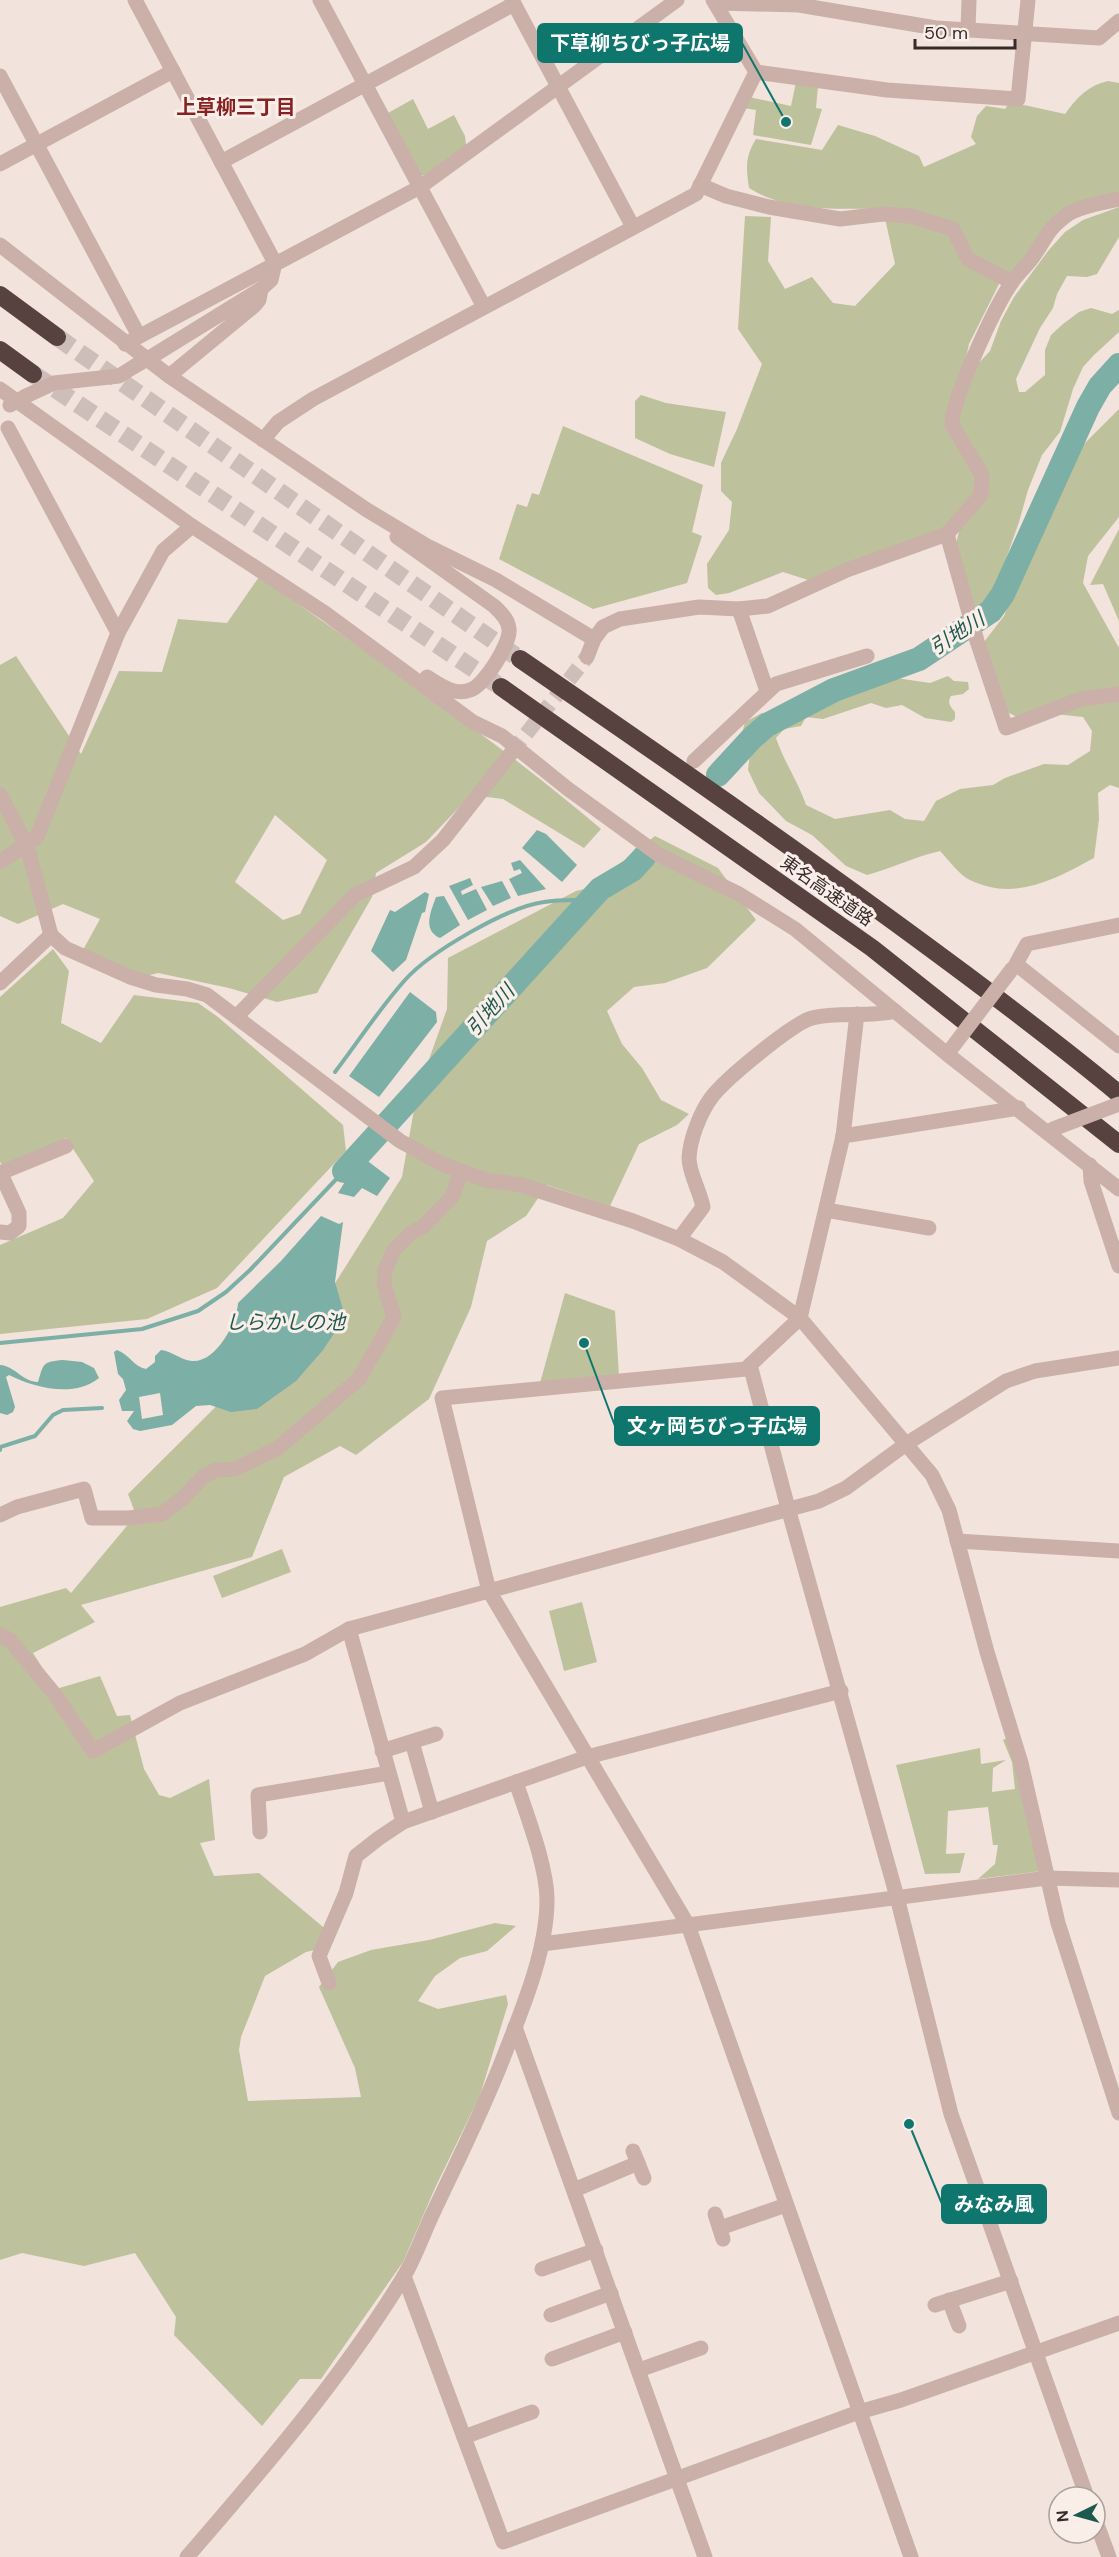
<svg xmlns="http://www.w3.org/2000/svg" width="1119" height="2557" viewBox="0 0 1119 2557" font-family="'DM Sans','Noto Sans JP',sans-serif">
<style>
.green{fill:#bdc19c;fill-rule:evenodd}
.water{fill:#7cafa5}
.pier{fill:#f2e3dd}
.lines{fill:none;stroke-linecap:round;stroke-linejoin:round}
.stream{stroke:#7cafa5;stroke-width:4}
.river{stroke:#7cafa5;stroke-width:24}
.minor-tunnel{stroke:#cdbeb9;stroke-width:15;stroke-dasharray:15 8;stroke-linecap:butt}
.highway-tunnel{stroke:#cdbeb9;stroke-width:18;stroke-dasharray:18 9;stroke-linecap:butt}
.minor{stroke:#cab0a8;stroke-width:15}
.highway{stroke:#584240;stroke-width:18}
.minor-bridge{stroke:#cab0a8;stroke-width:15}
.labels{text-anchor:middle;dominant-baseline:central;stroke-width:6;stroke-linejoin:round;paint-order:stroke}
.street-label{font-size:18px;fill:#372a28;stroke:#faeee9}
.neighbourhood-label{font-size:20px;font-weight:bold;fill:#862222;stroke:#faeee9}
.water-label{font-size:20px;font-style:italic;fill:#1e594f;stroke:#faeee9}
.leader{fill:none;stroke:#0f766e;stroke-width:2}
.callout-dot{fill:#0f766e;stroke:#faeee9;stroke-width:2}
.callout{fill:#0f766e;stroke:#0f766e;stroke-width:2}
.callout-label{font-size:20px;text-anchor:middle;font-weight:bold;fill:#fff}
</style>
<rect width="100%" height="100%" fill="#f2e3dd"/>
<g class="green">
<path d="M 1108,81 L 1119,83 L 1119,193 L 1084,201 L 999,284 L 969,344 L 966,358 L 975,367 L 990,351 L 1001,321 L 1014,297 L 1048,251 L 1065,232 L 1083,220 L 1119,207 L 1119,237 L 1097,274 L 1087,277 L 1067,276 L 1057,294 L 1053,308 L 1040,328 L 1016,379 L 1019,392 L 1025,392 L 1045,375 L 1045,350 L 1051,335 L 1063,324 L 1079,312 L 1091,308 L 1112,314 L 1119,310 L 1119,332 L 1094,355 L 1083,367 L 1073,389 L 1060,432 L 1042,455 L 1028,490 L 1019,522 L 994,593 L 987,605 L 977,613 L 955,549 L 959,531 L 957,529 L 808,580 L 783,572 L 729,593 L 716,595 L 708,588 L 707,564 L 729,530 L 732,502 L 721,491 L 721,463 L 737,429 L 762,364 L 738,329 L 745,216 L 771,217 L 768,261 L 785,289 L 812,277 L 833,303 L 855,306 L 895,264 L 883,209 C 837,208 789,213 749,188 C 746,167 745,157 756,139 L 822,150 L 838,125 L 875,136 L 919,156 L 924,167 L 976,144 L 971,137 L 977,116 L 986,106 L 1005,109 L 1010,102 L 1065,114 C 1076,98 1089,85 1108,81 Z"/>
<polygon points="796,82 818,86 816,108 822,109 811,145 753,135 756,110 744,108 749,97 791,106"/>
<polygon points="413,99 428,129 454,115 465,136 466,145 424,175 421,175 388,113"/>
<polygon points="641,395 666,403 726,412 714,467 670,454 635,438 635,401"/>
<path d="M 1119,409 L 1119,517 L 1088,556 L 1083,583 L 1119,648 L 1119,788 L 1110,785 L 1098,793 L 1099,819 L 1094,858 C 1055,879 1015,902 970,880 C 959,875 948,859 940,851 C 914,857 892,868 867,875 L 846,866 L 812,835 L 786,821 L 759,793 L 748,770 L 750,753 L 741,738 L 745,722 L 762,713 L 801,710 L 837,694 L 855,692 L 883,676 L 930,683 L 948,676 L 954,681 L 968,682 L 969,689 L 963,694 L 951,696 C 947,703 950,706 955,712 L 955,719 L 951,722 L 925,718 L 902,705 L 886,708 L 871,703 L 823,719 L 806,717 L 801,726 L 784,729 L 776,738 C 784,762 798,781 806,805 L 835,819 L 890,810 L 905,819 L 924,821 L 936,801 L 960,789 L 993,785 L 1005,778 L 1044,764 L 1068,765 L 1090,751 L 1092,731 L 1083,717 L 1036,712 L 1017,717 L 1005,711 L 984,642 L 1004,616 L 1050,503 L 1078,450 Z"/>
<polygon points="563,426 703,485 692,532 702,536 687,583 593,609 499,559 517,504 527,507 532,493 539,495"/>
<polygon points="1119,529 1119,621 1103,584 1090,585"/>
<path d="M 259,577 C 375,658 493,737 601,829 L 584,848 L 503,799 L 471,795 L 426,842 L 376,873 L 372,897 L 317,993 L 277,1002 L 229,988 L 158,973 L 146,976 L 83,950 L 100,919 L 63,904 L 18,924 L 0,916 L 0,665 L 16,656 L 81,754 L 119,671 L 162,672 L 178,619 L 227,623 ZM 275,815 L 327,860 L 300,914 L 283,920 L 235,882 Z"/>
<polygon points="655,836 718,868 756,920 707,968 665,983 634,987 607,1011 622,1044 642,1068 661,1100 689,1114 677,1125 639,1144 610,1206 547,1185 526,1216 487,1241 471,1307 429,1399 356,1455 340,1446 284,1477 252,1557 81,1605 95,1622 33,1653 56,1689 100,1676 117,1716 130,1715 144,1769 159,1795 170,1798 209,1779 215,1840 200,1843 214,1876 259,1873 323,1927 331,1946 306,1952 265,1976 241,2037 239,2050 248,2101 361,2097 355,2068 319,1987 338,1962 371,1950 429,1940 495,1923 516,1926 487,1951 460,1958 435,1976 418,2001 438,2009 506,1995 508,2004 480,2095 435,2188 403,2262 321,2379 300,2379 262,2426 174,2335 176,2317 135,2253 84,2266 22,2253 0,2260 0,1607 66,1588 71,1593 136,1515 128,1494 327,1296 402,1177 417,1093 447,1009 448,958 576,891 589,888"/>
<polygon points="53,949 69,971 61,1023 101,1043 134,995 198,1003 218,1017 343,1125 346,1151 217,1288 147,1319 0,1334 0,1245 63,1218 94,1181 66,1138 5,1168 0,1162 0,997"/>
<polygon points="565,1293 615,1311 619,1376 540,1383"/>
<polygon points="282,1549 291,1572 222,1598 213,1576"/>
<polygon points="582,1602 597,1662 564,1671 549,1611"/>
<polygon points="1009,1737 1041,1871 978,1879 995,1864 998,1845 993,1845 988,1807 948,1811 946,1854 965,1853 960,1873 925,1874 896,1765 980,1748 981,1764 1006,1760 993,1768 992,1792 1015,1789 1012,1762 1003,1740"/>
</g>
<g class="water">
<polygon points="537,830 546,834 577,865 562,882 522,848"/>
<polygon points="520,860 546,889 518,896 509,879 522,873 520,869 514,871 511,863"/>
<polygon points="470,878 473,885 461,891 462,895 476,889 487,910 468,920 449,886"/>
<polygon points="502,881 511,898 493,906 481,887"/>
<polygon points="425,892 429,894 425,912 422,913 406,960 393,972 371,951 390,910 395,912"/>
<path d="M 444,896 L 460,925 L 440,938 C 422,930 431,911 436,897 Z"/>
<polygon points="410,992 436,1012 437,1022 379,1097 349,1076"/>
<polygon points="361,1156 390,1178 377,1196 362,1188 354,1197 338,1193"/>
<path d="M 321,1216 L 339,1224 L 343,1222 L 335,1282 L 345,1317 L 323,1350 L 296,1381 L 257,1409 L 231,1412 L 210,1405 L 196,1406 L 172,1425 L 140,1431 L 133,1429 L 127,1421 L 134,1411 L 122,1411 L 119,1400 L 126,1390 L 123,1379 L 118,1374 L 114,1352 L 117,1350 C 129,1354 134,1367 146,1369 L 155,1362 L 155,1356 L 161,1350 C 172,1351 180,1360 192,1361 C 216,1363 237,1323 238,1303 L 281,1261 Z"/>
<path d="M 63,1360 L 82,1362 L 94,1368 L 99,1378 C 74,1398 35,1388 9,1375 L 6,1377 L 15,1407 L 13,1412 L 7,1415 L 0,1413 L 0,1365 C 15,1366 23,1382 38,1382 C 44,1363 42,1362 63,1360 Z"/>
</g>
<polygon class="pier" points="160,1393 163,1415 142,1419 139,1397"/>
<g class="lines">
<g class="stream">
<path d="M 335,1072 C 358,1042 379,1009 405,980 C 430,952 507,907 544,902 C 559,899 576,900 591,900"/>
<polyline points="0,1343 142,1329 198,1311 226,1292 250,1270 344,1171 351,1177"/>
<polyline points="0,1450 0,1447 35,1436 53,1415 63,1410 102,1408"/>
</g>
<g class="river">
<polyline points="718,775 752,738 767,725 834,690 919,659 991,611 1003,594 1088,407 1100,386 1119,365"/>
<polyline points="344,1171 600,889 632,870 644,857"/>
</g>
<polyline class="minor-tunnel" points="512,752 587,657"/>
<g class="highway-tunnel">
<polyline points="57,337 520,659"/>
<polyline points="33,374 501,687"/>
</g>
<g class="minor">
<polyline points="135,0 275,263 271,280 261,289 151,357"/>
<polyline points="320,0 484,307"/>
<polyline points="512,0 633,227"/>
<polyline points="715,3 799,5 936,28 1099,38 1119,21"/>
<polyline points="968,30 969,0"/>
<polyline points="756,72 887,90 1018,99 1028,0"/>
<polyline points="0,76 139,336"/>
<polyline points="221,162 514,4"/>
<polyline points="0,164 173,71"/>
<polyline points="700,185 726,196 769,207 840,219 883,214 910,216 953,229 968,259 1012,282"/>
<polyline points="0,245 169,376 367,510 427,546 496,580 594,639"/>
<polyline points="125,344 420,187 677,0"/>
<polyline points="169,376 254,306 259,300 261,289"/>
<polyline points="0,389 192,526 325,613 473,722 502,736 568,789 659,855 739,894 795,929 947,1054 1119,1189"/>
<polyline points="26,396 54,383 119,376 135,366"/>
<polyline points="8,428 118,633"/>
<polyline points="263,440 278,422 313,399 696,194 756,72 713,0"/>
<polyline points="947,534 977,641 1006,728 1081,699 1119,694"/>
<path d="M 397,537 L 494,606 C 501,613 508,619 509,629 C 511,643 484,686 470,690 C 454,696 440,685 427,677"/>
<polyline points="739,609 767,691"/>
<path d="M 587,657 L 594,639 L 603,627 L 620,619 L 699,607 L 739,609 L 768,606 L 847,570 L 947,534 L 981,495 L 982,475 L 952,425 C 951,400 996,305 1012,282 C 1019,272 1029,264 1035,254 C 1047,236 1048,229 1067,215 C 1080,206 1103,203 1119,199"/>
<polyline points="694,761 776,684 867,656"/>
<polyline points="0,795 27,846 51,935 65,948 130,977 156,985 187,989 207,995 400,1141 442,1164 486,1180 521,1185 633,1221 679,1239 723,1262 800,1318 932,1475 949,1510 987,1652 1021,1763 1058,1923 1119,2113"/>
<polyline points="0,862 37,837 118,633 163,551 192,526"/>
<polyline points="1119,925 1027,944 1016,964 1119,1046"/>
<polyline points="0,983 51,935"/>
<polyline points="857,1014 843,1136 800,1318 750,1365 788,1508 897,1897 951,2114 1087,2497"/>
<polyline points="237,1016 355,895 414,867 443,840 512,752"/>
<polyline points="843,1136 1019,1108"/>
<polyline points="1090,1165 1091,1181 1119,1266"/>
<polyline points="0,1172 19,1213 19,1226 10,1233 0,1232"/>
<polyline points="0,1173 66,1146"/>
<polyline points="826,1210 929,1228"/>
<path d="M 679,1239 L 703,1207 C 700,1191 689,1173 689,1158 C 690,1139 700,1113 711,1098 C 724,1080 793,1023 812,1018 C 840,1011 868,1018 895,1011"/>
<polyline points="750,1365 746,1369 442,1398 489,1591 688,1925 911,2557"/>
<polyline points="0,1515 17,1507 84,1489 92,1518 129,1518 162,1514 183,1498 204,1476 216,1470 235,1469 278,1448 359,1379 394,1317 384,1284 385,1270 394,1250 411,1233 424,1226 442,1207 452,1197 461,1172"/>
<polyline points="957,1541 1119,1551"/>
<polyline points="349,1629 403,1822 587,1757 841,1691"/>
<polyline points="0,1635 10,1640 56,1696 93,1751 180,1703 305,1654 349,1629 819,1501 846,1488 906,1444 1006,1381 1035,1371 1119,1358"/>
<polyline points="412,1742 432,1812"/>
<polyline points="382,1751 436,1734"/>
<polyline points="260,1832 258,1795 389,1773"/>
<polyline points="542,1944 1047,1878 1119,1880"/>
<polyline points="329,1983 319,1956 346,1893 356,1856 379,1838 403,1822"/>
<polyline points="515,2027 705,2557"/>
<polyline points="633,2151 644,2178"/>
<polyline points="574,2190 638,2163"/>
<polyline points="715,2214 723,2239"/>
<polyline points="720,2228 786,2205"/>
<polyline points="542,2269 596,2250"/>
<polyline points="404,2276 503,2542 859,2412 901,2400 1119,2323"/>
<polyline points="949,2300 959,2326"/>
<polyline points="935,2305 1011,2281"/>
<polyline points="551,2315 611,2293"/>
<polyline points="552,2359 625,2332"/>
<polyline points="639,2370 701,2348"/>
<polyline points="464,2437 532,2412"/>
<polyline points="1095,2519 1109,2557"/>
<path d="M 187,2557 C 264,2468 341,2379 403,2278 C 415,2258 423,2234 433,2213 C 457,2162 482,2112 502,2061 C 521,2012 547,1952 547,1900 C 547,1866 527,1816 516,1782"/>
</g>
<g class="highway">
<polyline points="0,295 57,337"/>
<polyline points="0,350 33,374"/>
<path d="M 520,659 C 670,762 819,865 965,974 C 1017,1013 1069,1052 1119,1094"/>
<polyline points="501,687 872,948 1119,1144"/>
</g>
<g class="minor-bridge">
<polyline points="135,366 151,357"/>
<polyline points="10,405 26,396"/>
<polyline points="951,1049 1012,969"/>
<polyline points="1053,1129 1119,1104"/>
</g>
</g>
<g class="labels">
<g class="street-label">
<text transform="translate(827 891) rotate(35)">東名高速道路</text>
</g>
<g class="neighbourhood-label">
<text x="236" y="107">上草柳三丁目</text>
</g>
<g class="water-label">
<text transform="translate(957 633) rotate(-33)">引地川</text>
<text transform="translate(490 1010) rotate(-48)">引地川</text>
<text x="285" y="1322">しらかしの池</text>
</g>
</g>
<path class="leader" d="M786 122L742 43M584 1343L615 1426M909 2124L942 2204"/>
<g class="callout-dot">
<circle cx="786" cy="122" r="6"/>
<circle cx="584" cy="1343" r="6"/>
<circle cx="909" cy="2124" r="6"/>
</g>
<g class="callout">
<rect x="538" y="24" width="204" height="38" rx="6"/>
<rect x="615" y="1407" width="204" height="38" rx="6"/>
<rect x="942" y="2185" width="104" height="38" rx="6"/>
</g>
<g class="callout-label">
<text x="640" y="50">下草柳ちびっ子広場</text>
<text x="717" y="1433">文ヶ岡ちびっ子広場</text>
<text x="994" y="2211">みなみ風</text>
</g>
<g transform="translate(1077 2515) rotate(265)"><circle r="28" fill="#faeee9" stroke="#aca09c" stroke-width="1.5"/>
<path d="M0-4.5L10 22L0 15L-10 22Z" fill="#1e594f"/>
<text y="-9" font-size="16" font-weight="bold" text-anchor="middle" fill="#372a28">N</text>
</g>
<path d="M915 39v9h100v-9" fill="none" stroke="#372a28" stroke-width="3"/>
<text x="924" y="39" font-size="18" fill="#372a28" stroke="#faeee9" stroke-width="4.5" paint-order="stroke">50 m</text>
</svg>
